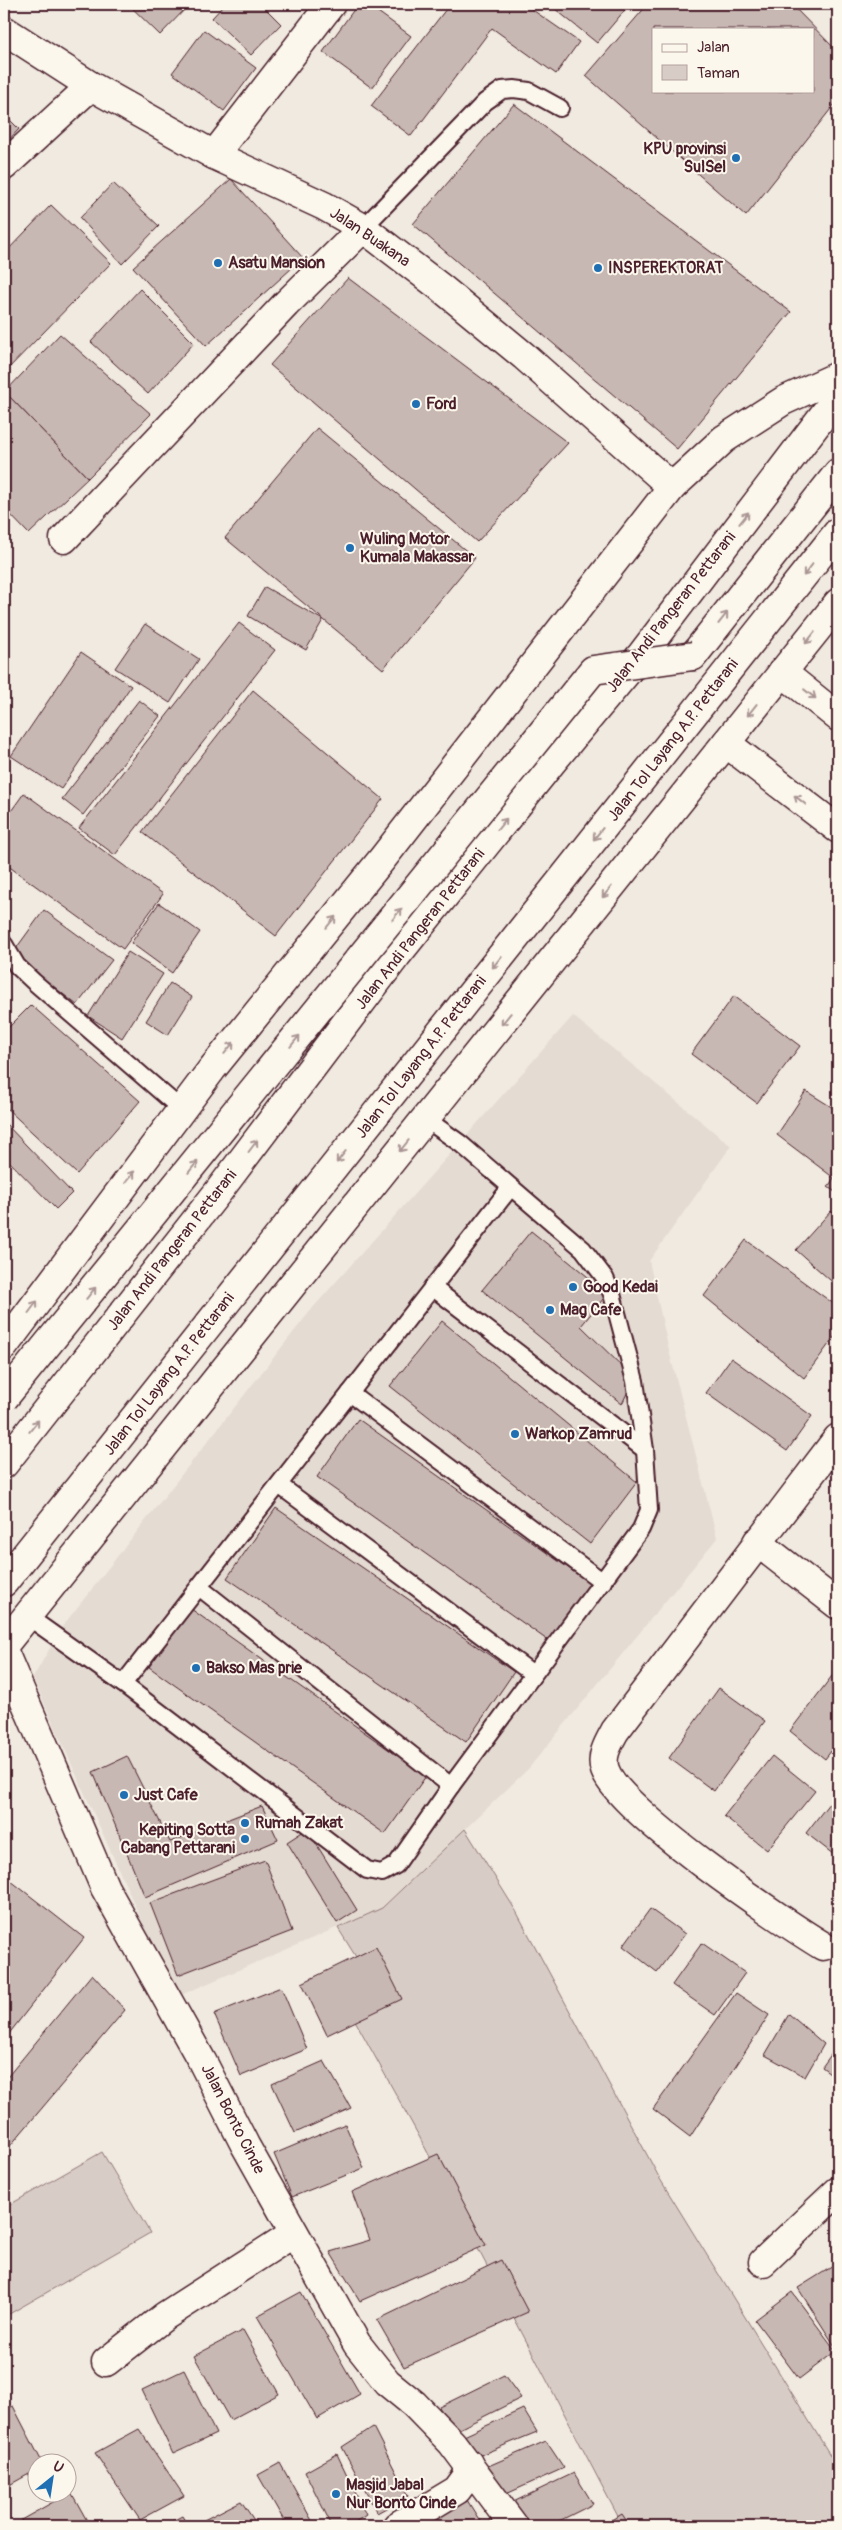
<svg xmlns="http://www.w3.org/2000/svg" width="842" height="2530" viewBox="0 0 842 2530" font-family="Pangolin,sans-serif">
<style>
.built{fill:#e4dbd2}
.green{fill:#d8ccc6;stroke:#917678}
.building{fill:#c8b8b3;stroke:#4a1f2b;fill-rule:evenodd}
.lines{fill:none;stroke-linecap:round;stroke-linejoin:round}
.service-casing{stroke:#4a1f2b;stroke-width:20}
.minor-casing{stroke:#4a1f2b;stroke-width:31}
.tertiary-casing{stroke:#4a1f2b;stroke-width:31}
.trunk-casing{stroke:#4a1f2b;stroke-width:31}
.motorway-casing{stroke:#4a1f2b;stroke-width:31}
.service{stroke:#fbf7ec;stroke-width:16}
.minor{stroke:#fbf7ec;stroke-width:28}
.tertiary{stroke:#fbf7ec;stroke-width:28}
.trunk{stroke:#fbf7ec;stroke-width:28}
.motorway{stroke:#fbf7ec;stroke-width:28}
.motorway-bridge-casing{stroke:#4a1f2b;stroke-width:31;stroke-linecap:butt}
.motorway-bridge{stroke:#fbf7ec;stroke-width:28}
.oneway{stroke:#ab9695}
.poi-dot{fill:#1f6fb2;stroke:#fbf7ec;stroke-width:2}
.labels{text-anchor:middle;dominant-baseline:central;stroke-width:4;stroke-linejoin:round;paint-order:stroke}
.poi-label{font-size:16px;font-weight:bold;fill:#4a1f2b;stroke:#fbf7ec;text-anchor:start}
.street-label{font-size:16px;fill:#4a1f2b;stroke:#fbf7ec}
</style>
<rect width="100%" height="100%" fill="#f0eae0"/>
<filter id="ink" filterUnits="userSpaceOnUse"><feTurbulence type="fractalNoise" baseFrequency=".02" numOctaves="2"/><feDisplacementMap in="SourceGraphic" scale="10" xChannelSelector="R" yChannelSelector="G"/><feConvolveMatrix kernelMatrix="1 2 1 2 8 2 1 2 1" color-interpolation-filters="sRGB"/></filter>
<g filter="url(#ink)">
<polygon class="built" points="573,1016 731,1146 649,1261 668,1347 717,1538 528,1769 382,1908 176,1997 33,1678 62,1627 311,1310"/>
<g class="green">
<polygon points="465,1829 516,1911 660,2179 838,2468 838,2526 623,2526 420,2138 346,2004 376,1989 338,1928 382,1908"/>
<polygon points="102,2152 150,2233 4,2317 4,2208"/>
</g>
<g class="building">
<polygon points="128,4 190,4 160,35"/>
<polygon points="225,4 261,4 281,24 251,55 212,18"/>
<polygon points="358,4 367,4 411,36 372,88 323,52"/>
<polygon points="450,4 524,4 579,42 556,74 492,28 411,136 371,106"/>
<polygon points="549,4 630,4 597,43"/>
<path d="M 648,4 L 791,4 L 838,52 L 838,100 L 746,216 L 586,76 ZM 653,29 L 813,29 L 813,91 L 653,91 Z"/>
<polygon points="204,30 256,68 224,111 172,73"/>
<polygon points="514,104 791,312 677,449 413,224"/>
<polygon points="4,114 19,129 4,145"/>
<polygon points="231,179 303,258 206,346 133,267"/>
<polygon points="113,183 159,226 122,264 80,218"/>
<polygon points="51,205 111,263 4,373 4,254"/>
<polygon points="348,278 568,443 477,542 270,365"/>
<polygon points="140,289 194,343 148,394 91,342"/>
<polygon points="60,334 151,414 88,478 5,392"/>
<polygon points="5,392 88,478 29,534 4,508"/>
<polygon points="317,428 475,558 383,669 225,538"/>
<polygon points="265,587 323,620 306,650 248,616"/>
<polygon points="239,623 275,650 115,855 79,828"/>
<polygon points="145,624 199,659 170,703 115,668"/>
<polygon points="81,652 131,686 61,789 11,756"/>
<polygon points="253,690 383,799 276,936 142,832"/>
<polygon points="139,700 160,716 83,815 62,799"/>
<polygon points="24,793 163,894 123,949 4,863 4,821"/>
<polygon points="159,903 200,932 172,973 131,943"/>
<polygon points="44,910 112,960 77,1005 12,954"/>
<polygon points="128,952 163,974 122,1038 88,1016"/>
<polygon points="170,983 192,997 168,1035 146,1021"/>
<polygon points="734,996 800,1046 757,1103 691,1054"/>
<polygon points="31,1005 140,1101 77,1174 4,1106 4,1032"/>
<polygon points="806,1091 838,1111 838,1194 828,1187 834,1178 777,1135"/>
<polygon points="4,1122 72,1193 56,1209 4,1156"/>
<polygon points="831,1211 838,1217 838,1287 796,1250"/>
<polygon points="531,1231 608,1293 581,1326 634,1378 622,1404 482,1290"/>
<polygon points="746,1240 838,1307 838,1332 804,1378 704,1296"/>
<polygon points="442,1321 637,1482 590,1544 390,1386"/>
<polygon points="731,1358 812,1416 787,1451 706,1393"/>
<polygon points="358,1419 591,1584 550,1642 317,1477"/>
<polygon points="276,1508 514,1672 466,1742 227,1578"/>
<polygon points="191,1609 426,1776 385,1834 149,1667"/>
<polygon points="835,1672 838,1674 838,1742 825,1759 790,1731"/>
<polygon points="719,1688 765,1721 714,1791 669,1758"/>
<polygon points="127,1756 170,1842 262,1806 278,1840 145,1897 93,1772"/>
<polygon points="772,1756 815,1791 767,1850 724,1816"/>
<polygon points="830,1802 838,1808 838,1858 806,1833"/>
<polygon points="307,1829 357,1910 337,1923 287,1842"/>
<polygon points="265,1860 292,1931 178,1975 150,1903"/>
<polygon points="6,1877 84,1938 4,2040 4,1879"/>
<polygon points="650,1909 685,1934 657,1972 623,1946"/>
<polygon points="702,1943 745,1973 715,2015 672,1985"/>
<polygon points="376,1947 402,1999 327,2035 302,1983"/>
<polygon points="92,1974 125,2010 4,2153 4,2081"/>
<polygon points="281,1987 307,2049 241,2076 214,2014"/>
<polygon points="736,1993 769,2015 690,2137 653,2109"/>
<polygon points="789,2014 824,2044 805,2077 765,2055"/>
<polygon points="838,2045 838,2079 822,2067"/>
<polygon points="324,2061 351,2108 295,2133 272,2084"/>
<polygon points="345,2124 364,2168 292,2197 274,2154"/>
<polygon points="438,2154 486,2245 360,2301 330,2252 370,2240 352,2192"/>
<polygon points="501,2260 528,2312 404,2367 377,2320"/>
<polygon points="838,2263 838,2351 798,2288"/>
<polygon points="301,2292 360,2394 317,2419 257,2316"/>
<polygon points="792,2292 836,2351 799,2379 755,2320"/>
<polygon points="243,2330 279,2394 230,2420 194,2356"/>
<polygon points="184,2370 216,2434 173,2454 142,2390"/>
<polygon points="504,2375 521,2398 455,2431 439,2407"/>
<polygon points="13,2406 42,2462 38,2462 38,2469 4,2488 4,2410"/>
<polygon points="523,2409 537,2432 478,2456 464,2436"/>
<polygon points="373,2427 408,2496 377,2513 342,2447"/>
<polygon points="139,2429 184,2496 140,2520 95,2453"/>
<polygon points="546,2441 564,2468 504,2495 486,2467"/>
<polygon points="337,2454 366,2515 349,2526 332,2526 305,2472"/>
<polygon points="280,2463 315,2526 287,2526 258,2475"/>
<polygon points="574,2473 593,2504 549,2526 519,2526 507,2505"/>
<polygon points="71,2492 90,2526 24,2526 21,2520"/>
<polygon points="467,2500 483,2526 442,2526 436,2518"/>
<polygon points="241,2501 258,2526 208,2526 204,2520"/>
<polygon points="622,2514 630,2526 603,2526"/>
<polygon points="182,2516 188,2526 163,2526"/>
</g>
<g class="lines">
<defs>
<g id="service">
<polyline points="363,228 485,102 502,90 514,89 529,91 560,108"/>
<polyline points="4,944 17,966 34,982 182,1110"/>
<polyline points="432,1287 645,1450"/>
<polyline points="350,1393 603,1582"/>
<polyline points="279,1485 533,1674"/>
<polyline points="199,1587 451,1786"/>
<polyline points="27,1616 123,1684 367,1870 382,1873 396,1865 451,1786 641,1529 649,1510 645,1450 635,1381 612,1294 605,1278 583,1249 461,1144 426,1119"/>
<polyline points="123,1684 510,1188"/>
</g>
<g id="minor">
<polyline points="4,30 91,86 214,155 324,206 363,228 440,287 524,356 672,487"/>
<polyline points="214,155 331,4"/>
<polyline points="4,166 91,86"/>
<polyline points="64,539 286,304 363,228"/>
<polyline points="757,1542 838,1605"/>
<polyline points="4,1652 105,1888 202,2061 245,2145 357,2344 387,2382 414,2404 452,2443 514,2526"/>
<path d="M 823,1946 C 780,1920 619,1811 605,1770 C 600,1756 609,1742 615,1731 L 838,1438"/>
<polyline points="763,2262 838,2191"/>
<polyline points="106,2362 165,2316 294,2233"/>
<polyline points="397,2526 457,2490 468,2475 468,2463"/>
</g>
<g id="tertiary">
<polyline points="782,672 838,717"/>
<polyline points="726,743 838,829"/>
</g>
<g id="trunk">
<polyline points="4,1346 212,1069 383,858 672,487 724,439 783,401 838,376"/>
<polyline points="4,1464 218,1192 397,955 552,762 642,654 838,396"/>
<polyline points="4,1645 838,603"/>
</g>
<g id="motorway">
<polyline points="693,656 838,473"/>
<polyline points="4,1582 838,532"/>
</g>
</defs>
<use href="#service" class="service-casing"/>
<use href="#minor" class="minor-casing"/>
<use href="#tertiary" class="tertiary-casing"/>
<use href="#trunk" class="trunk-casing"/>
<use href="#motorway" class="motorway-casing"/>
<use href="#service" class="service"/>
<use href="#minor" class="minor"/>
<use href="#tertiary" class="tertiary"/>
<use href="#trunk" class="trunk"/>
<use href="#motorway" class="motorway"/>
<defs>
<polyline id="motorway-bridge" points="4,1398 593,670 693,656"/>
</defs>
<use href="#motorway-bridge" class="motorway-bridge-casing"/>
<use href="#motorway-bridge" class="motorway-bridge"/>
</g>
<defs><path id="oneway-shaft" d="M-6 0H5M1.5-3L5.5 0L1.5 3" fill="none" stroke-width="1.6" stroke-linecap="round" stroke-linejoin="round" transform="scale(1.25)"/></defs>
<g class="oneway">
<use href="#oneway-shaft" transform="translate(744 518) rotate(-52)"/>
<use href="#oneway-shaft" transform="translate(808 570) rotate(128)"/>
<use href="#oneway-shaft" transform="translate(723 618) rotate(-52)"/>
<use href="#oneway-shaft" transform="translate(810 638) rotate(129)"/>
<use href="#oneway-shaft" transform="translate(810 694) rotate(38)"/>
<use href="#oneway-shaft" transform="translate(752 710) rotate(128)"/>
<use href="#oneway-shaft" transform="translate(800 800) rotate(-142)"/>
<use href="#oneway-shaft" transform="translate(502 824) rotate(-51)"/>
<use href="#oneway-shaft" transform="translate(598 834) rotate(128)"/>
<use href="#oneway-shaft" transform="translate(607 892) rotate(129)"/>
<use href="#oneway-shaft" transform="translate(397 914) rotate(-51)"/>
<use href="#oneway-shaft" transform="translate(331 922) rotate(-51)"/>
<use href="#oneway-shaft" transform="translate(497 962) rotate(128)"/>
<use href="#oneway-shaft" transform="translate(506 1019) rotate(129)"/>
<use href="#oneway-shaft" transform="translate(295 1041) rotate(-51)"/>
<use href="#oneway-shaft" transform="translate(229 1048) rotate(-51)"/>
<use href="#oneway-shaft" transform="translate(253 1146) rotate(-53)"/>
<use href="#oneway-shaft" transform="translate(404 1146) rotate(129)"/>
<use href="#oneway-shaft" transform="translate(341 1157) rotate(128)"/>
<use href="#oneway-shaft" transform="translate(193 1167) rotate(-51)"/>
<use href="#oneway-shaft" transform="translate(130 1177) rotate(-52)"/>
<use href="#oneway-shaft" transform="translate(91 1293) rotate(-51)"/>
<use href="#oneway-shaft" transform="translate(33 1307) rotate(-53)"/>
<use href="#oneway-shaft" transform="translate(34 1426) rotate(-52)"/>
</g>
</g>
<g class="poi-dot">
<circle cx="736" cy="158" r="5"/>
<circle cx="218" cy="263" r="5"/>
<circle cx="598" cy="268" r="5"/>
<circle cx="416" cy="404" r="5"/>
<circle cx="350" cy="548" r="5"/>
<circle cx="573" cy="1287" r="5"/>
<circle cx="550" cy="1310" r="5"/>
<circle cx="515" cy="1434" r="5"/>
<circle cx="196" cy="1668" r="5"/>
<circle cx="124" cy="1795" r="5"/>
<circle cx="245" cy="1823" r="5"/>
<circle cx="245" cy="1839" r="5"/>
<circle cx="336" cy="2494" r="5"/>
</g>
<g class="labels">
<g class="poi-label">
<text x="726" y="149" text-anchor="end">KPU provinsi<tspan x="726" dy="18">SulSel</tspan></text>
<text x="228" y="263">Asatu Mansion</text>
<text x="608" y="268">INSPEREKTORAT</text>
<text x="426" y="404">Ford</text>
<text x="360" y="539">Wuling Motor<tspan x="360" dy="18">Kumala Makassar</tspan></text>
<text x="583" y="1287">Good Kedai</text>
<text x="560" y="1310">Mag Cafe</text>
<text x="525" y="1434">Warkop Zamrud</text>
<text x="206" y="1668">Bakso Mas prie</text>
<text x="134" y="1795">Just Cafe</text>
<text x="255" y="1823">Rumah Zakat</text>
<text x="235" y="1830" text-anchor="end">Kepiting Sotta<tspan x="235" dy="18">Cabang Pettarani</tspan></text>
<text x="346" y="2485">Masjid Jabal<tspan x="346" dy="18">Nur Bonto Cinde</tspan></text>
</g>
<g class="street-label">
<text transform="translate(370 237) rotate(34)">Jalan Buakana</text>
<text transform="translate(671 612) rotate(-52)">Jalan Andi Pangeran Pettarani</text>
<text transform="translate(673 740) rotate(-52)">Jalan Tol Layang A.P. Pettarani</text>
<text transform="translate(420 929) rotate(-52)">Jalan Andi Pangeran Pettarani</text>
<text transform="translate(421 1057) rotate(-52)">Jalan Tol Layang A.P. Pettarani</text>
<text transform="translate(172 1250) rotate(-52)">Jalan Andi Pangeran Pettarani</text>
<text transform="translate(169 1374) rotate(-52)">Jalan Tol Layang A.P. Pettarani</text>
<text transform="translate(233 2119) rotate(63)">Jalan Bonto Cinde</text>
</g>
</g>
<rect width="842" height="2530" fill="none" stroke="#fbf7ec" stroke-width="20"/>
<rect x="10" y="10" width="822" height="2510" fill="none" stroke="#4a1f2b" stroke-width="2" filter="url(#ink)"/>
<rect x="652" y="28" width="162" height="65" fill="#fbf7ec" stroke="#b4a19f"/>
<rect x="662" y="44" width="25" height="8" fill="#fbf7ec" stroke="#b4a19f"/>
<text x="697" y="52" font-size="15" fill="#4a1f2b">Jalan</text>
<rect x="662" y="65" width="25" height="15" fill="#d8ccc6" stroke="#b4a19f"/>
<text x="697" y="78" font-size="15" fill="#4a1f2b">Taman</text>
<g transform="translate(52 2478) rotate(30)"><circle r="24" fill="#fbf7ec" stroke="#b4a19f"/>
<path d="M0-4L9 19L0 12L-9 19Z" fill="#1f6fb2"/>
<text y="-8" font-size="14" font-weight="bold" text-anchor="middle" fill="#4a1f2b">U</text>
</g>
</svg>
